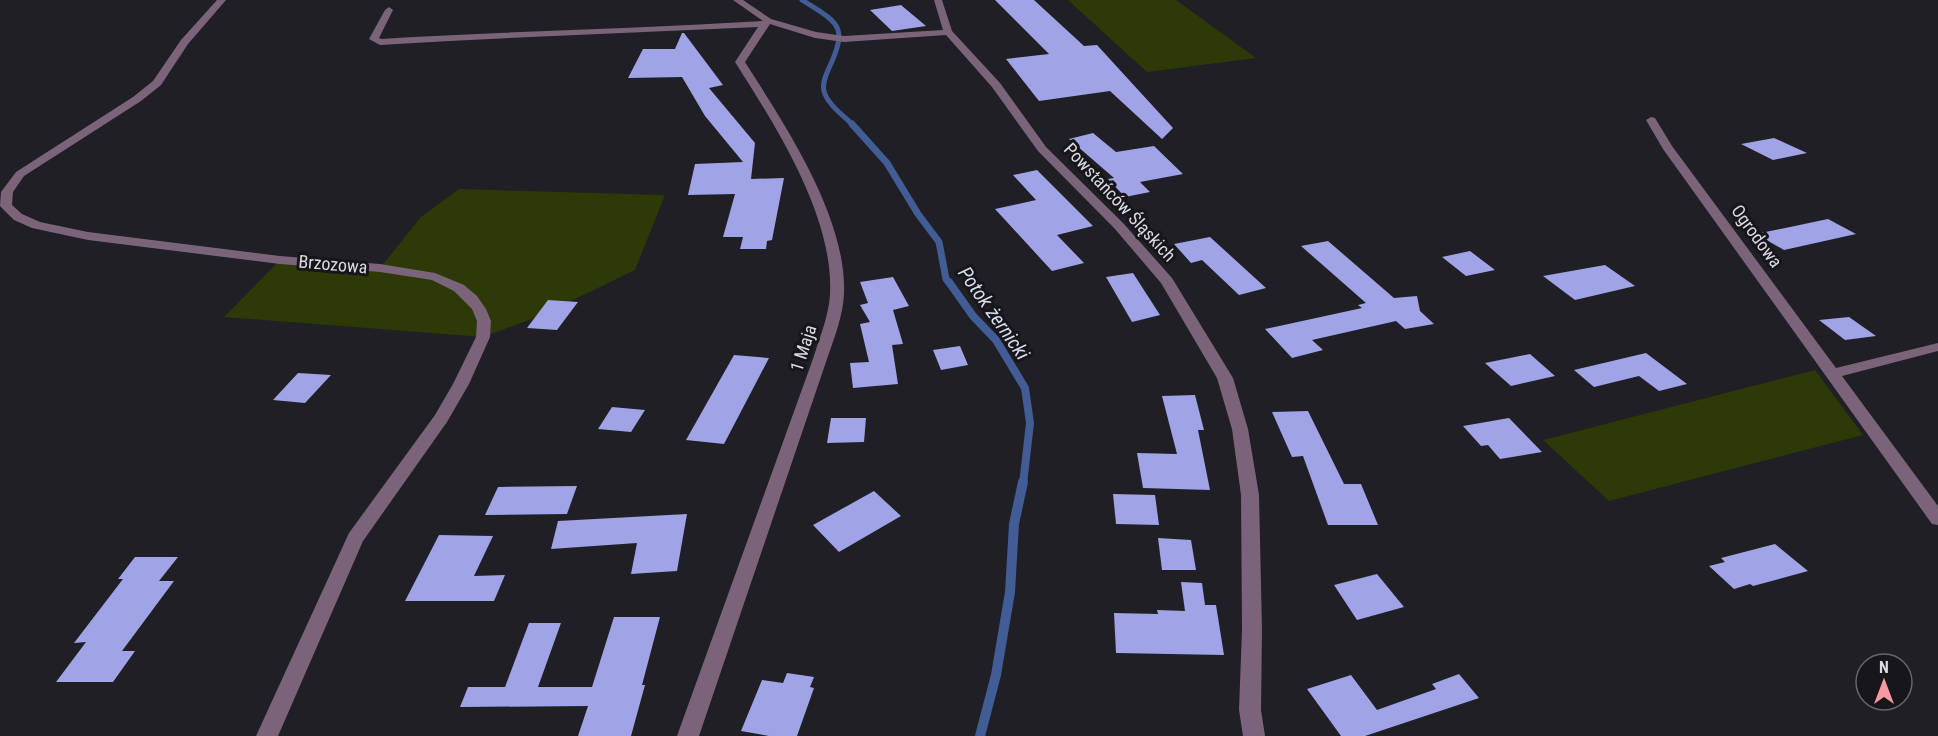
<svg xmlns="http://www.w3.org/2000/svg" width="1938" height="736" viewBox="0 0 1938 736" font-family="'Roboto Condensed',sans-serif">
<style>
.green{fill:#2d3907}
.lines{fill:none;stroke-linecap:round;stroke-linejoin:round}
.stream-far3{stroke:#425c95;stroke-width:5}
.stream-far2{stroke:#425c95;stroke-width:7}
.stream-far1{stroke:#425c95;stroke-width:8}
.stream{stroke:#425c95;stroke-width:10}
.building{fill:#a0a3e6}
.minor{fill:#7b6479;fill-rule:evenodd}
.labels{text-anchor:middle;dominant-baseline:central;stroke-width:6;stroke-linejoin:round;paint-order:stroke}
.street-label{font-size:18px;fill:#dcdce0;stroke:#16161b}
.water-label{font-size:20px;font-style:italic;fill:#d6dff0;stroke:#16161b}
</style>
<rect width="100%" height="100%" fill="#1f1f25"/>
<g class="green">
<polygon points="1068,0 1176,0 1256,58 1147,72"/>
<polygon points="459,189 665,195 635,270 540,316 483,337 224,317 280,260 380,268 421,217"/>
<polygon points="1815,370 1863,435 1609,501 1543,440"/>
</g>
<g class="lines">
<path class="stream-far3" d="M 802,0 C 838,23 849,25 829,68 C 826,75 822,83 824,91 C 827,104 844,116 854,126"/>
<polyline class="stream-far2" points="852,124 887,163 918,214 939,242 946,279 950,284"/>
<polyline class="stream-far1" points="949,282 973,316 996,340 1025,388 1030,423 1023,484"/>
<polyline class="stream" points="980,736 996,675 1010,592 1014,524 1023,482"/>
</g>
<g class="building">
<polygon points="995,0 1034,0 1084,46 1097,45 1173,128 1162,139 1110,91 1039,101 1006,59 1049,54"/>
<polygon points="901,5 926,26 892,31 870,10"/>
<polygon points="682,33 684,33 723,85 709,88 755,143 751,179 784,178 772,240 767,241 766,249 740,249 743,237 723,237 735,194 688,195 695,164 743,162 705,116 682,77 628,78 643,49 675,49"/>
<polygon points="1093,133 1116,152 1154,146 1183,174 1140,182 1150,192 1125,197 1108,179 1114,178 1069,139"/>
<polygon points="1774,138 1807,153 1773,160 1741,144"/>
<polygon points="1037,170 1093,226 1057,235 1084,263 1052,271 995,209 1036,200 1013,175"/>
<polygon points="1828,219 1856,234 1784,250 1756,234"/>
<polygon points="1210,237 1266,288 1239,295 1202,260 1191,263 1174,244"/>
<polygon points="1328,241 1394,298 1417,296 1420,311 1434,324 1405,329 1396,321 1312,340 1323,350 1292,358 1265,329 1362,308 1358,305 1366,303 1301,246"/>
<polygon points="1470,251 1495,270 1466,276 1442,257"/>
<polygon points="1605,265 1635,286 1575,300 1543,276"/>
<polygon points="1133,273 1160,315 1132,322 1106,277"/>
<polygon points="893,277 909,306 893,310 903,344 892,345 898,384 853,388 850,363 869,362 860,324 870,322 860,305 868,303 860,282"/>
<polygon points="548,300 578,302 557,330 527,328"/>
<polygon points="1849,317 1876,336 1845,340 1819,320"/>
<polygon points="960,346 968,365 941,370 933,350"/>
<polygon points="1646,353 1687,384 1659,391 1639,376 1594,387 1574,370"/>
<polygon points="1530,354 1555,376 1511,386 1485,363"/>
<polygon points="734,355 769,358 724,444 686,440"/>
<polygon points="298,373 331,375 305,403 273,400"/>
<polygon points="1195,395 1204,430 1198,430 1210,490 1143,488 1137,453 1177,454 1162,396"/>
<polygon points="612,407 645,410 631,432 598,429"/>
<polygon points="1308,411 1344,484 1361,484 1378,525 1328,525 1303,456 1292,457 1272,412"/>
<polygon points="831,418 866,418 864,442 827,443"/>
<polygon points="1509,418 1542,452 1500,459 1488,445 1481,446 1463,426"/>
<polygon points="577,486 567,514 485,515 498,487"/>
<polygon points="874,491 901,516 839,552 813,525"/>
<polygon points="1113,494 1155,495 1159,525 1116,524"/>
<polygon points="687,514 677,571 631,574 637,543 551,549 558,521"/>
<polygon points="439,535 493,536 474,576 505,575 494,601 405,601"/>
<polygon points="1158,538 1191,540 1196,570 1162,570"/>
<polygon points="1775,544 1808,571 1753,586 1750,584 1734,589 1709,566 1725,562 1721,558"/>
<polygon points="135,557 178,557 159,581 174,581 122,651 135,651 113,682 56,682 86,642 74,643 123,579 118,579"/>
<polygon points="1377,574 1404,607 1357,620 1334,585"/>
<polygon points="1181,582 1202,583 1205,605 1216,605 1224,655 1116,653 1114,613 1158,614 1157,610 1185,611"/>
<polygon points="614,617 660,617 642,685 645,685 631,736 578,736 588,706 460,707 468,687 505,687 529,623 561,623 538,687 592,687"/>
<polygon points="787,673 814,677 810,687 814,688 797,736 769,736 741,731 762,680 783,683"/>
<polygon points="1459,674 1479,698 1365,736 1341,736 1307,689 1351,675 1377,710 1436,689 1432,684"/>
</g>
<g class="lines">
<g class="minor">
<polygon points="217,0 226,0 188,44 161,85 141,101 24,176 13,192 12,205 22,214 40,222 88,232 280,256 380,264 435,273 464,285 477,296 486,309 491,321 490,337 469,384 447,422 363,541 278,736 256,736 349,533 435,415 453,384 476,337 477,321 472,309 454,291 432,280 380,272 280,264 88,240 32,228 14,220 0,206 1,192 16,172 133,97 153,81 181,40"/>
<path d="M 733,0 L 743,0 L 771,19 L 816,32 L 844,36 L 943,30 L 934,0 L 942,0 L 952,31 L 1000,83 L 1046,147 L 1123,223 L 1172,278 L 1233,378 L 1248,429 L 1259,495 L 1262,630 L 1261,710 L 1265,736 L 1243,736 L 1239,710 L 1242,630 L 1241,495 L 1232,429 L 1217,378 L 1161,283 L 1115,229 L 1038,151 L 992,87 L 946,35 L 844,42 L 815,38 L 770,24 L 745,62 C 785,125 847,217 844,294 C 843,315 835,336 828,356 L 699,736 L 677,736 L 814,356 C 820,336 829,315 830,294 C 834,216 775,125 735,62 L 758,27 C 632,33 506,37 380,45 L 369,39 L 385,10 L 389,7 L 393,10 L 379,38 L 381,39 C 508,31 636,29 763,21 Z"/>
<polygon points="1651,117 1655,118 1672,146 1836,368 1938,343 1938,351 1842,376 1938,506 1938,525 1932,524 1663,149 1646,120"/>
</g>
</g>
<g class="labels">
<g class="street-label">
<text transform="translate(1120 202) rotate(47)">Powstańców Śląskich</text>
<text transform="translate(1757 236) rotate(54)">Ogrodowa</text>
<text transform="translate(333 264) rotate(5)">Brzozowa</text>
<text transform="translate(803 348) rotate(-72)">1 Maja</text>
</g>
<g class="water-label">
<text transform="translate(994 313) rotate(55)">Potok żernicki</text>
</g>
</g>
<g transform="translate(1884 682)"><circle r="28" fill="#16161b" stroke="#65656a" stroke-width="1.5"/>
<path d="M0-4.5L10 22L0 15L-10 22Z" fill="#f49aa0"/>
<text y="-9" font-size="16" font-weight="bold" text-anchor="middle" fill="#dcdce0">N</text>
</g>
</svg>
